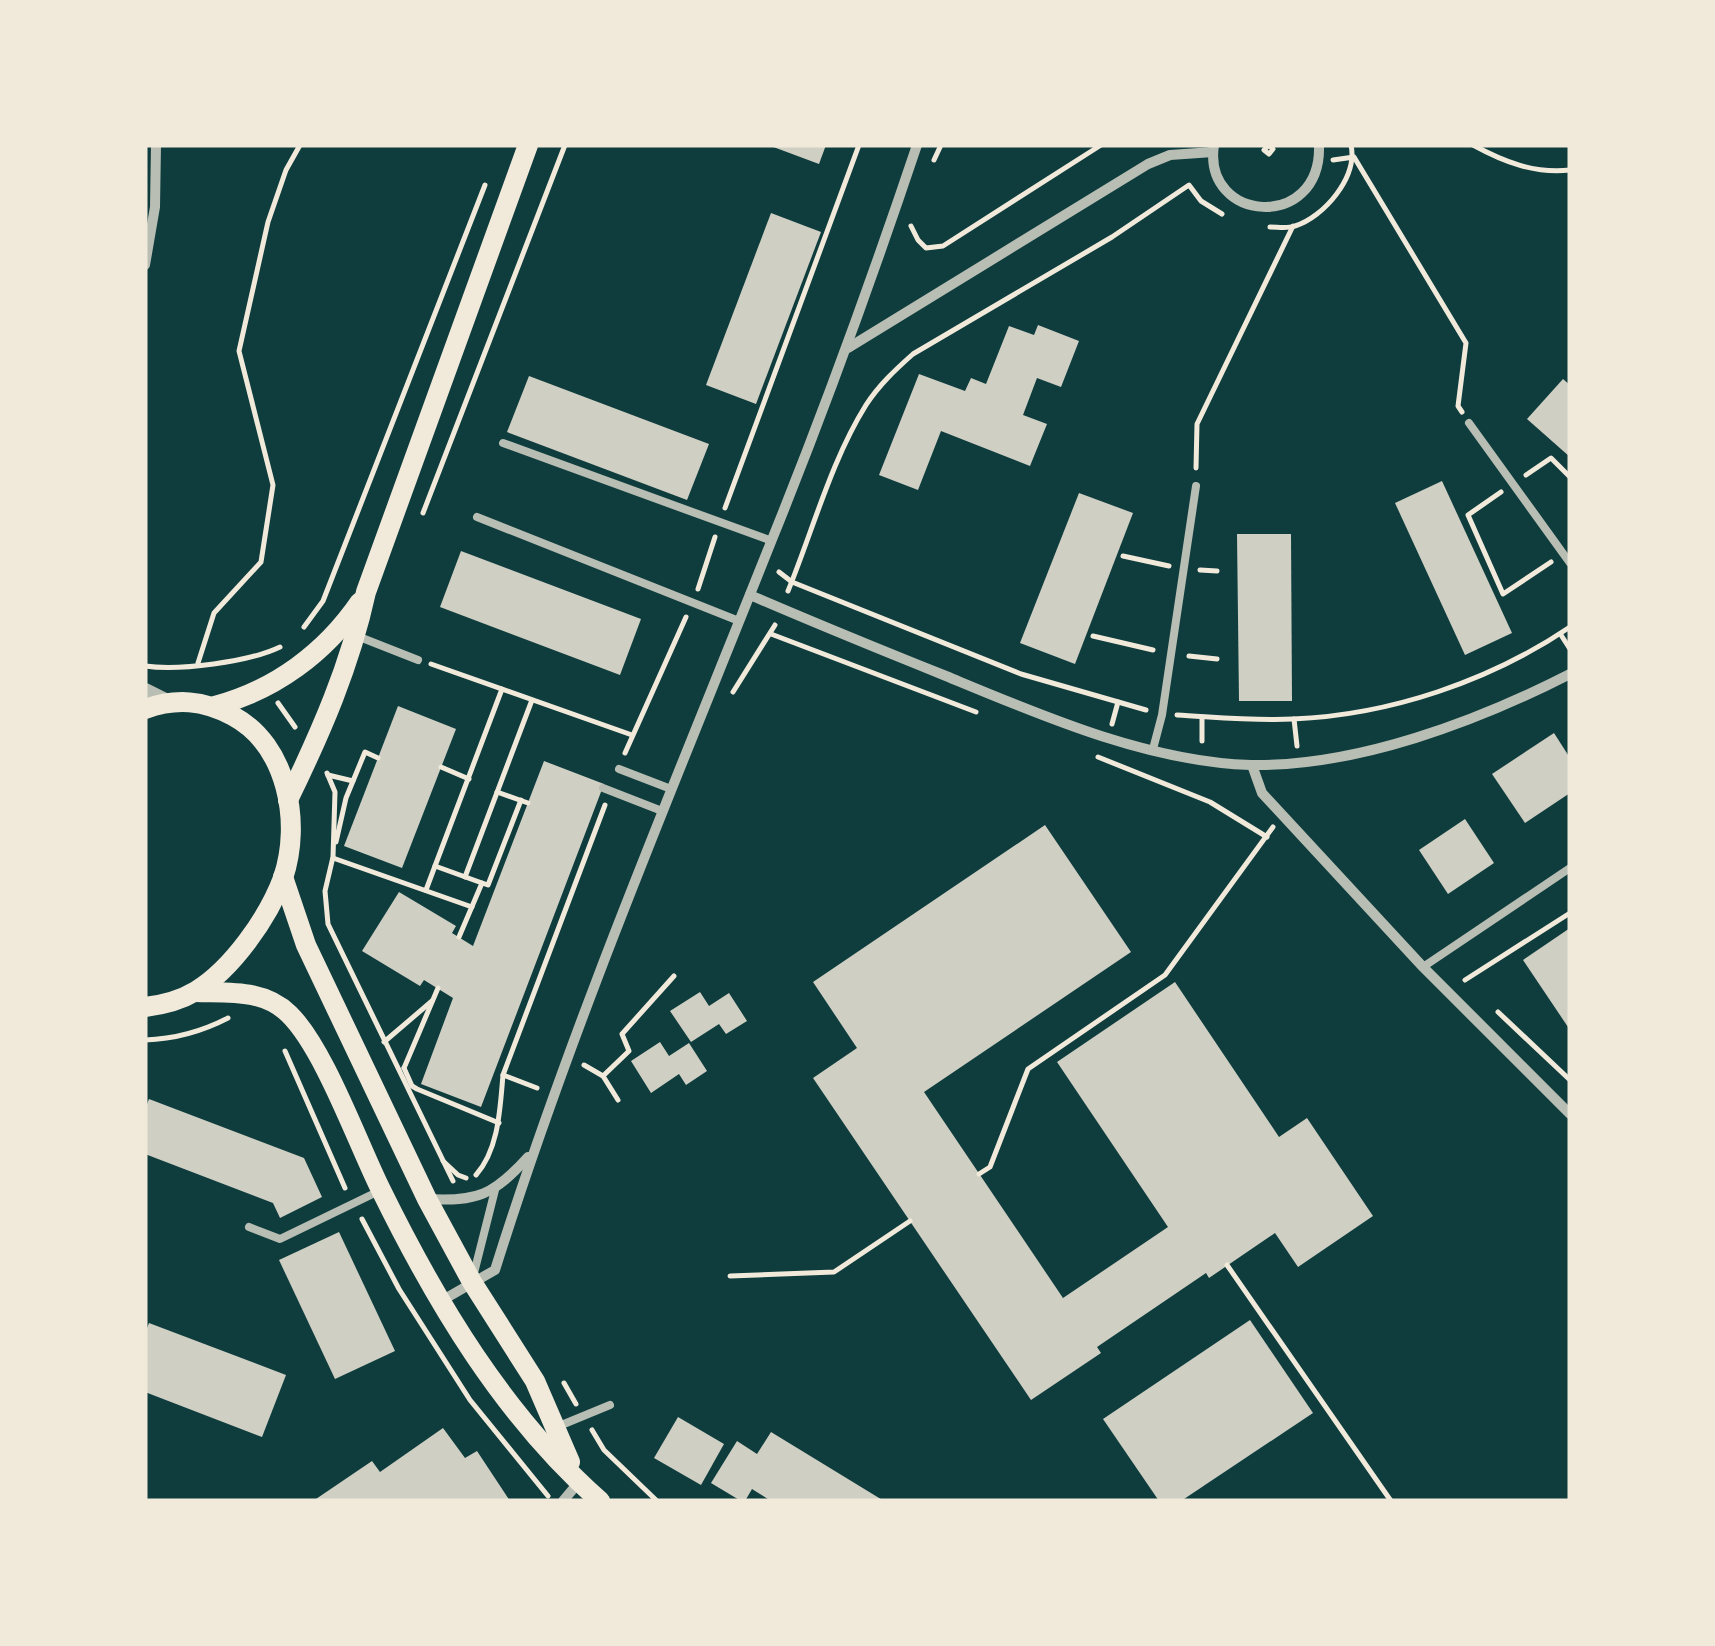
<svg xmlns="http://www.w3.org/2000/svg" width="1715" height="1646" viewBox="0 0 1715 1646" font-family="Karla,sans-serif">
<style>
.building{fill:#cfcfc3}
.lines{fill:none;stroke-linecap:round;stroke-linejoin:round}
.path{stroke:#f1e9da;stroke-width:5}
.service{stroke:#b8beb3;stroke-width:8}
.minor{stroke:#b8beb3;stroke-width:10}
.tertiary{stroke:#b8beb3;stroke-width:18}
.secondary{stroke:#f1e9da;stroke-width:20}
</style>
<rect width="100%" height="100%" fill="#0f3d3e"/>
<g class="building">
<polygon points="768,145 826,145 819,164"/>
<polygon points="771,213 821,232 756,404 706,385"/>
<polygon points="1038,325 1079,341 1061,387 1037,378 1023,415 1047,424 1030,466 941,431 918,490 879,475 919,374 965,391 971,378 986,384 1009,326 1034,335"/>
<polygon points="529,376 709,444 687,500 507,432"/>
<polygon points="1563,379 1570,385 1570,457 1527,419"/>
<polygon points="1442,481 1512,633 1465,655 1395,503"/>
<polygon points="1079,493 1133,513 1075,664 1020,643"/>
<polygon points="1237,534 1291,534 1292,701 1239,701"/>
<polygon points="461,551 641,619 620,675 440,607"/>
<polygon points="398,706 456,729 402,868 344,846"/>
<polygon points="1554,733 1570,758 1570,793 1525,823 1492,774"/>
<polygon points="544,761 604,784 481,1107 421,1084 453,998 424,980 420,986 362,951 399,892 456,926 452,933 473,946"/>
<polygon points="1465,819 1494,863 1448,894 1419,850"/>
<polygon points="1045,825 1131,952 924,1092 1063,1298 1168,1227 1057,1062 1175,982 1279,1137 1307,1118 1373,1216 1298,1267 1275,1233 1209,1278 1206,1273 1097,1347 1101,1353 1031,1400 813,1078 857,1048 813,982"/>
<polygon points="1570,928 1570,1030 1523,960"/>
<polygon points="700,992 709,1006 729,993 747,1021 726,1034 719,1024 691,1042 670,1011"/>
<polygon points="660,1042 669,1056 689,1043 707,1071 686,1085 679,1074 651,1093 631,1061"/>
<polygon points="149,1099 304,1158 322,1197 280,1218 273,1203 145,1154 145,1109"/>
<polygon points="339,1232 395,1351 335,1379 279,1260"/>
<polygon points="1250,1320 1313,1413 1181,1501 1159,1501 1103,1419"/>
<polygon points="149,1323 286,1375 262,1437 145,1392 145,1333"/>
<polygon points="678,1417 724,1444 701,1485 654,1458"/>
<polygon points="443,1428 465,1458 477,1451 510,1501 313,1501 372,1461 380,1472"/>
<polygon points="771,1432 884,1501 771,1501 752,1489 745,1501 741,1501 711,1483 737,1441 757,1454"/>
</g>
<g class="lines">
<g class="path">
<polygon points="1269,145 1273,149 1269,154 1264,150"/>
<path d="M 1473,145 C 1504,162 1535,174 1570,170"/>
<polyline points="934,160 941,145"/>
<polyline points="1333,160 1354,157 1466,343 1458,406 1462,412"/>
<polyline points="911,226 918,240 926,248 943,246 1101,145"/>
<path d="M 1270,227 C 1278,227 1287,229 1295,226 C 1324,217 1358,177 1351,145"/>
<polyline points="1196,468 1197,424 1293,226"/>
<polyline points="1526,475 1551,458 1570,477"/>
<polyline points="1501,492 1468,515 1503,594 1551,562"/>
<polyline points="725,508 859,145"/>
<polyline points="423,513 565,145"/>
<polyline points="1123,556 1169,566"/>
<polyline points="1200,570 1217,571"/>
<polyline points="779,572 792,582 1021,674 1146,710"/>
<polyline points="698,589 715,537"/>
<path d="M 788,591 C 813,530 831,461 866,405 C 879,385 895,370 913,354 L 1112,237 L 1189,185 L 1201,201 L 1222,214"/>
<polyline points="304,627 323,601 485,185"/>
<polyline points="771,634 976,712"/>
<polyline points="1561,635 1570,649"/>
<polyline points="1093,636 1153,650"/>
<polyline points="1189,656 1217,659"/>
<polyline points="198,663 214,613 261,562 273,485 239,351 268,222 286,170 300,145"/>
<polyline points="431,664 632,735"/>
<path d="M 145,666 C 179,671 249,662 280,647"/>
<polyline points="733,692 775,625"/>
<polyline points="278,703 295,727"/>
<path d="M 1177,715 C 1215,717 1255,721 1293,719 C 1390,715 1490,681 1570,627"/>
<polyline points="1202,717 1202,741"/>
<polyline points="1294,719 1297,746"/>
<polyline points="1112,724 1118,702"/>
<polyline points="625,753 686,617"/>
<polyline points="1098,757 1210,802 1267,837"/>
<polyline points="441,767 469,779"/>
<polyline points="327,773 335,792 333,857 325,891 328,924 453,1181"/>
<polyline points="328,775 353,781"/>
<polyline points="497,792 528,803"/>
<polyline points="336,842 346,798 365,752 378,758"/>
<polyline points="333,858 472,907"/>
<polyline points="465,877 532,700"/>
<polyline points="482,883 488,885 521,800"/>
<polyline points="426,890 435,866"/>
<polyline points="459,937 482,883 435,866 502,689"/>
<polyline points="1465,980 1570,913"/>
<polyline points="1498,1012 1570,1080"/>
<path d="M 145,1040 C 175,1039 201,1032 228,1018"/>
<polyline points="384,1042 432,1001"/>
<polyline points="285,1051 345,1188"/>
<polyline points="584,1065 603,1076 618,1100"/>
<polyline points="404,1068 412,1086 417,1089 499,1123"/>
<polyline points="404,1068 438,988"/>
<polyline points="503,1075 537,1088"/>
<polyline points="603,1076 629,1051 622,1034 674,976"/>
<polyline points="443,1161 458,1175 466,1178"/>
<polyline points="979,1174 990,1167 1028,1069 1165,975 1273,827"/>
<path d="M 476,1175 C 499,1149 500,1108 503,1075 L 605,805"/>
<polyline points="362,1219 399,1289 470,1400 548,1496"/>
<polyline points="1227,1265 1391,1501"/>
<polyline points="730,1276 834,1272 910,1221"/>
<polyline points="564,1383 576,1404"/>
<polyline points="592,1430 604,1450 657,1501"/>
</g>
<g class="service">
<polyline points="1469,423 1570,563"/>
<polyline points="503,443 772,541"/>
<polyline points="477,517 739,621"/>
<polyline points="357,636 418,660"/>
<polyline points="1153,749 1162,715 1196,486"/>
<polyline points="619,769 671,789"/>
<polyline points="603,788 662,811"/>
<polyline points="1423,967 1570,868"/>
<polyline points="249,1227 280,1239 377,1192"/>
<polyline points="473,1277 495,1190"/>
<polyline points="559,1426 610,1405"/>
</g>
<g class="minor">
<path d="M 1214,145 C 1202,223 1322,232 1319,145"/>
<polyline points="145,265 155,207 156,145"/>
<polyline points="848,348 1148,164 1170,155 1213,152"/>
<path d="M 750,595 C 815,623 881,650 946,676 C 1040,715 1148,762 1251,765 C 1357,767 1478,721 1570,674"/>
<polyline points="1252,765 1262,793 1423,967 1570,1114"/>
<path d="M 427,1199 C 477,1202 494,1195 528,1157"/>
<path d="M 441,1301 L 495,1270 C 573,1022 675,783 771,542 C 824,411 872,279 917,145"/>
<polyline points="563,1501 579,1482"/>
</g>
<polyline class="tertiary" points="145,692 165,702"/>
<g class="secondary">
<path d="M 215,706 C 275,690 325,653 360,602"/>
<path d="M 145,709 C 176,698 203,700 233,716 C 287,745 302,822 283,878 C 268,918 232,969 196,991 C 181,1000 162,1005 145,1007"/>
<path d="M 288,800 C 321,732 350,666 366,592 L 528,145"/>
<polyline points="283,877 306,945 427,1199 472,1282 535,1381 570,1462"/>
<path d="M 196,992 C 229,993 264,989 289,1014 C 324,1048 358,1144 381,1190 C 437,1304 504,1416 600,1501"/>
</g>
</g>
<rect width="1715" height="1646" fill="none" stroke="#f1e9da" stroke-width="295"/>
</svg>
